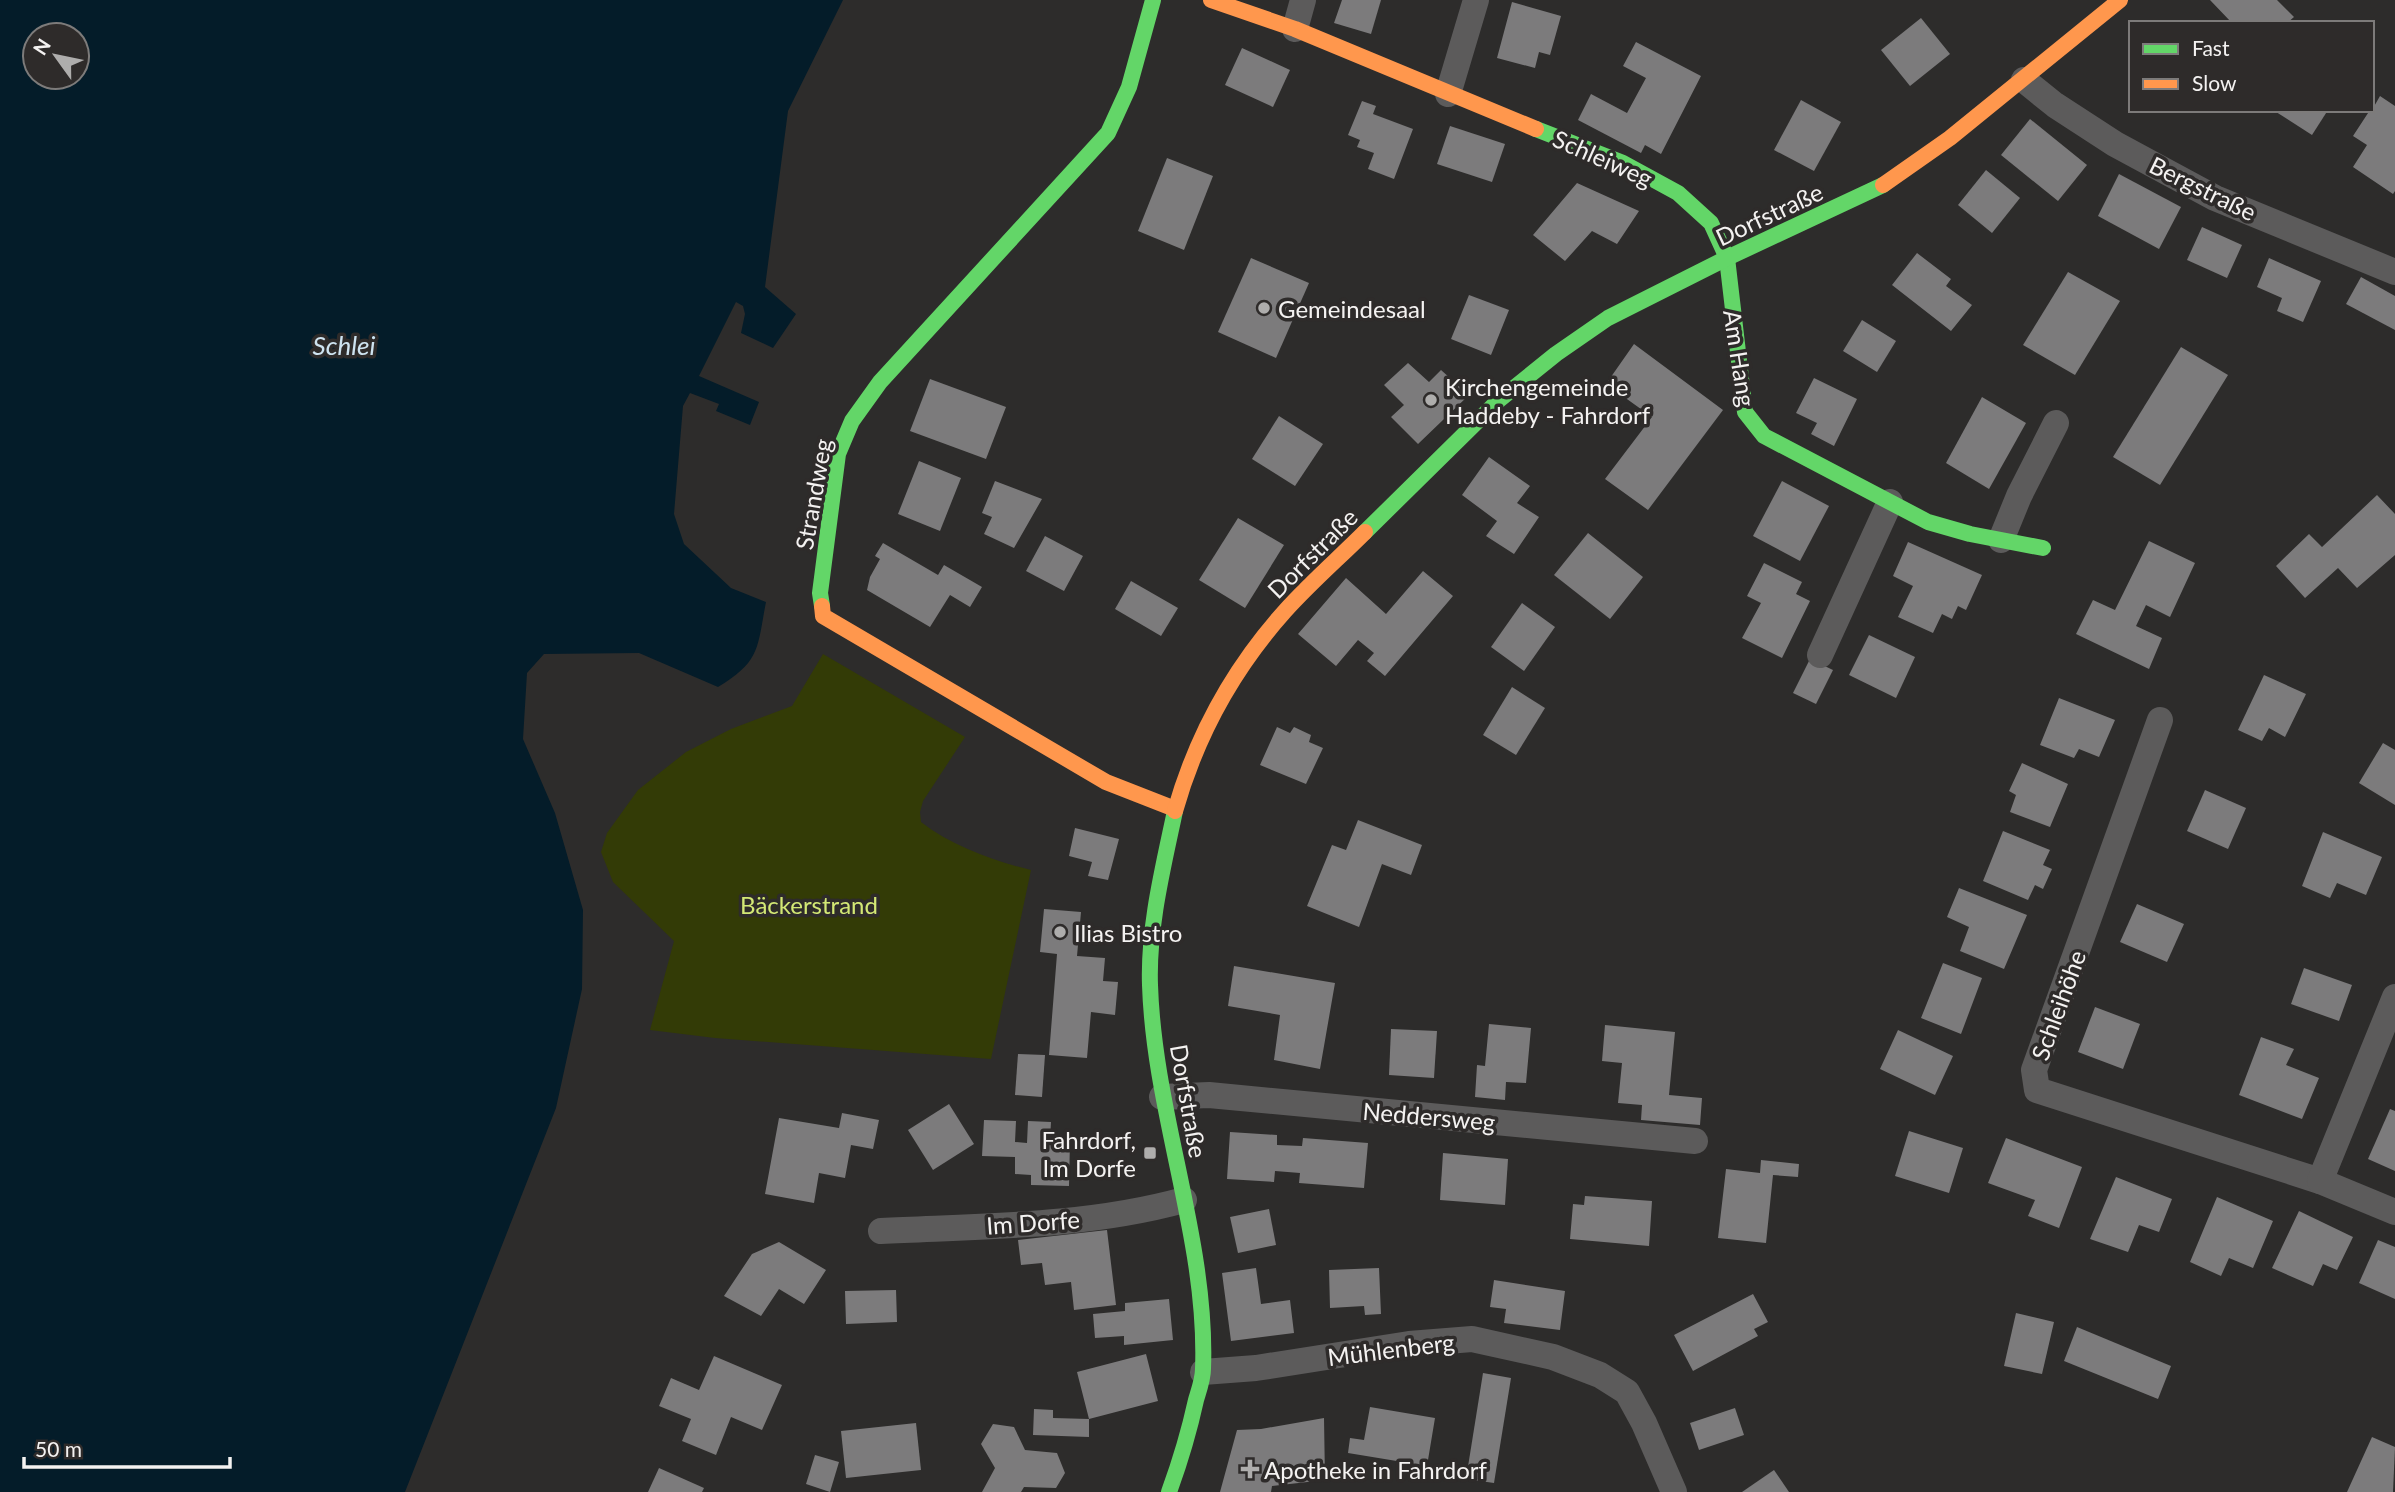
<svg xmlns="http://www.w3.org/2000/svg" width="2395" height="1492" viewBox="0 0 2395 1492" font-family="Lato,sans-serif">
<style>
.green{fill:#333b06}
.water{fill:#041c29;fill-rule:evenodd}
.building{fill:#7c7b7c}
.lines{fill:none;stroke-linecap:round;stroke-linejoin:round}
.street{stroke:#5c5b5b;stroke-width:26}
.fast{stroke:#63d668;stroke-width:16}
.slow{stroke:#ff974d;stroke-width:16}
.poi-dot{fill:#aeadac;stroke:#2e2b2a;stroke-width:2.5}
.labels{text-anchor:middle;dominant-baseline:central;stroke-width:7;stroke-linejoin:round;paint-order:stroke}
.street-label{font-size:24px;fill:#f4f2f1;stroke:#2e2b2a}
.poi-label{font-size:24px;fill:#f4f2f1;stroke:#2e2b2a;text-anchor:start}
.park-label{font-size:24px;fill:#d3e875;stroke:#2e2b2a}
.water-label{font-size:26px;font-style:italic;fill:#cee3f0;stroke:#2e2b2a}
</style>
<rect width="100%" height="100%" fill="#2d2c2b"/>
<path class="green" d="M 823,654 L 965,737 L 923,801 L 920,812 L 921,822 C 952,846 994,861 1031,870 L 991,1059 L 715,1038 L 650,1030 L 674,941 L 613,882 L 601,852 L 607,833 L 638,790 L 686,752 L 731,729 L 792,706 Z"/>
<path class="water" d="M 0,0 L 843,0 L 788,111 L 765,287 L 796,314 L 773,348 L 741,333 L 745,314 L 743,306 L 736,302 L 699,376 L 759,402 L 750,425 L 716,411 L 719,404 L 690,393 L 683,406 L 674,514 L 684,544 L 731,588 L 766,602 C 757,648 761,661 718,687 L 639,653 L 544,654 L 527,673 L 523,739 L 555,813 L 583,910 L 582,989 L 556,1108 L 405,1492 L 0,1492 ZM 35,35 L 77,35 L 77,77 L 35,77 Z"/>
<g class="building">
<polygon points="1342,0 1381,0 1371,34 1334,23"/>
<polygon points="2210,0 2277,0 2294,17 2287,23 2264,23 2262,20 2259,23 2232,23"/>
<polygon points="1512,2 1561,16 1550,55 1539,52 1535,68 1497,58"/>
<polygon points="1921,18 1950,54 1910,86 1881,50"/>
<polygon points="1636,42 1701,76 1661,154 1645,145 1641,153 1578,120 1591,94 1627,113 1646,78 1623,66"/>
<polygon points="1242,48 1290,70 1273,107 1225,85"/>
<polygon points="2380,96 2395,106 2395,191 2393,194 2353,167 2367,145 2353,136 2370,110 2372,110"/>
<polygon points="1801,100 1841,122 1814,171 1774,150"/>
<polygon points="1362,101 1376,106 1373,114 1413,129 1394,179 1368,169 1374,153 1357,147 1360,140 1348,135"/>
<polygon points="2273,110 2328,110 2312,135"/>
<polygon points="2030,119 2087,165 2058,201 2001,155"/>
<polygon points="1450,126 1505,144 1492,182 1437,164"/>
<polygon points="1167,158 1213,176 1184,250 1138,231"/>
<polygon points="1986,170 2020,198 1992,233 1958,205"/>
<polygon points="2119,174 2181,207 2159,249 2098,216"/>
<polygon points="1577,183 1639,211 1617,244 1592,231 1565,261 1533,235"/>
<polygon points="2202,227 2242,245 2227,278 2187,260"/>
<polygon points="1917,253 1951,279 1946,286 1972,305 1951,331 1892,285"/>
<polygon points="1251,258 1309,283 1276,358 1218,332"/>
<polygon points="2269,258 2321,281 2303,322 2277,311 2282,298 2257,287"/>
<polygon points="2068,272 2120,301 2075,375 2023,345"/>
<polygon points="2361,277 2395,296 2395,330 2346,304"/>
<polygon points="1469,295 1509,310 1491,355 1451,339"/>
<polygon points="1862,320 1896,341 1877,372 1843,351"/>
<polygon points="1634,344 1723,410 1648,510 1605,479 1652,417 1606,384"/>
<polygon points="2181,347 2228,375 2160,485 2113,457"/>
<polygon points="1408,363 1429,382 1441,370 1469,395 1418,444 1391,417 1404,405 1384,385"/>
<polygon points="1814,378 1857,399 1834,446 1811,434 1817,423 1796,413"/>
<polygon points="930,379 1006,407 986,459 910,431"/>
<polygon points="1982,397 2026,423 1989,489 1946,463"/>
<polygon points="1279,416 1323,444 1295,486 1252,459"/>
<polygon points="1489,457 1530,486 1517,503 1539,517 1514,554 1486,536 1497,521 1462,495"/>
<polygon points="919,461 961,478 940,531 898,514"/>
<polygon points="995,481 1042,499 1014,548 984,534 992,517 982,513"/>
<polygon points="1782,481 1829,506 1800,561 1753,536"/>
<polygon points="2377,495 2395,514 2395,555 2357,588 2338,568 2305,598 2276,566 2309,534 2322,547"/>
<polygon points="1238,518 1284,545 1245,608 1199,580"/>
<polygon points="1588,533 1643,577 1610,619 1554,575"/>
<polygon points="1045,536 1083,556 1064,591 1026,571"/>
<polygon points="2149,541 2195,563 2170,617 2146,605 2136,626 2162,638 2149,669 2076,634 2093,600 2115,610"/>
<polygon points="1908,542 1982,575 1966,610 1958,606 1952,619 1942,614 1933,633 1898,617 1913,586 1893,576"/>
<polygon points="883,543 938,575 944,565 982,587 970,607 950,595 930,627 867,590 870,577 880,559 875,556"/>
<polygon points="1764,563 1802,582 1796,594 1810,601 1782,658 1742,638 1761,603 1747,596"/>
<polygon points="1423,571 1453,596 1385,676 1367,661 1374,653 1358,640 1336,666 1298,634 1346,578 1386,614"/>
<polygon points="1131,581 1178,608 1161,636 1115,609"/>
<polygon points="1522,603 1555,627 1524,671 1491,647"/>
<polygon points="1869,635 1915,657 1896,698 1849,675"/>
<polygon points="1810,659 1833,670 1816,704 1793,693"/>
<polygon points="2264,675 2306,694 2285,737 2269,728 2262,741 2238,730"/>
<polygon points="1512,687 1545,708 1516,755 1483,735"/>
<polygon points="2059,698 2115,720 2099,757 2079,749 2074,758 2040,745"/>
<polygon points="1277,727 1290,733 1294,727 1311,735 1309,742 1323,748 1306,784 1260,765"/>
<polygon points="2383,743 2395,750 2395,805 2359,783"/>
<polygon points="2022,763 2068,784 2050,827 2010,812 2016,795 2009,791"/>
<polygon points="2205,790 2246,808 2228,849 2187,831"/>
<polygon points="1358,820 1422,845 1411,875 1382,864 1359,927 1307,906 1332,845 1346,850"/>
<polygon points="1075,828 1119,839 1108,880 1088,876 1092,862 1069,856"/>
<polygon points="2003,831 2050,850 2043,865 2052,869 2043,889 2035,885 2028,900 1983,881"/>
<polygon points="2323,832 2382,857 2366,895 2337,883 2330,898 2302,886"/>
<polygon points="1959,888 2027,915 2004,969 1960,951 1969,927 1947,917"/>
<polygon points="2137,904 2184,924 2167,962 2120,942"/>
<polygon points="1044,909 1081,912 1077,956 1105,958 1103,981 1118,982 1115,1015 1091,1012 1087,1058 1049,1055 1057,954 1040,952"/>
<polygon points="1943,963 1982,978 1961,1034 1921,1018"/>
<polygon points="1234,966 1335,983 1320,1069 1274,1060 1280,1015 1228,1006"/>
<polygon points="2304,968 2352,985 2339,1021 2291,1004"/>
<polygon points="2095,1007 2140,1024 2123,1069 2078,1052"/>
<polygon points="1489,1024 1531,1028 1526,1083 1506,1082 1505,1100 1475,1097 1477,1065 1485,1066"/>
<polygon points="1605,1025 1675,1032 1669,1095 1702,1098 1700,1125 1641,1120 1642,1105 1618,1103 1622,1063 1602,1061"/>
<polygon points="1391,1029 1437,1031 1434,1078 1389,1075"/>
<polygon points="1898,1030 1953,1056 1935,1095 1880,1069"/>
<polygon points="2261,1037 2294,1049 2286,1065 2319,1078 2302,1119 2239,1095"/>
<polygon points="1018,1054 1045,1055 1042,1097 1015,1095"/>
<polygon points="949,1104 974,1144 933,1170 908,1130"/>
<polygon points="2390,1109 2395,1111 2395,1171 2368,1159"/>
<polygon points="842,1113 879,1120 873,1149 851,1145 845,1178 819,1173 814,1203 765,1194 779,1118 839,1128"/>
<polygon points="984,1120 1016,1121 1015,1142 1027,1143 1028,1121 1051,1122 1050,1140 1070,1140 1069,1186 1031,1185 1031,1175 1015,1174 1015,1157 982,1156"/>
<polygon points="1909,1131 1963,1148 1949,1193 1895,1176"/>
<polygon points="1230,1132 1277,1135 1277,1145 1302,1146 1303,1138 1368,1143 1364,1188 1299,1183 1300,1173 1275,1171 1274,1182 1227,1179"/>
<polygon points="2006,1138 2082,1167 2059,1228 2028,1216 2035,1200 1988,1183"/>
<polygon points="1443,1153 1508,1159 1505,1205 1440,1200"/>
<polygon points="1761,1160 1799,1164 1798,1177 1773,1175 1766,1243 1718,1238 1726,1169 1760,1173"/>
<polygon points="2116,1177 2172,1199 2159,1232 2139,1225 2128,1252 2090,1239"/>
<polygon points="1585,1196 1652,1201 1649,1246 1570,1239 1573,1204 1584,1205"/>
<polygon points="2217,1197 2273,1221 2253,1268 2229,1258 2221,1276 2190,1262"/>
<polygon points="1269,1209 1276,1245 1238,1253 1230,1217"/>
<polygon points="2299,1211 2353,1237 2337,1270 2323,1264 2313,1286 2272,1268"/>
<polygon points="1107,1230 1116,1305 1074,1310 1071,1282 1045,1285 1042,1263 1021,1265 1018,1240"/>
<polygon points="2378,1240 2395,1247 2395,1299 2359,1283"/>
<polygon points="779,1242 826,1270 804,1304 779,1289 761,1316 724,1296 752,1254"/>
<polygon points="1256,1268 1261,1304 1290,1300 1294,1333 1231,1341 1222,1273"/>
<polygon points="1379,1268 1381,1314 1365,1315 1364,1306 1330,1308 1329,1270"/>
<polygon points="1494,1280 1565,1291 1560,1330 1504,1323 1506,1309 1490,1307"/>
<polygon points="896,1290 897,1322 846,1324 845,1291"/>
<polygon points="1753,1294 1768,1322 1754,1329 1758,1336 1693,1371 1674,1335"/>
<polygon points="1169,1299 1173,1340 1124,1345 1124,1336 1095,1338 1093,1314 1125,1311 1125,1303"/>
<polygon points="2016,1313 2054,1322 2042,1374 2004,1366"/>
<polygon points="2077,1327 2171,1366 2158,1399 2064,1361"/>
<polygon points="1146,1354 1158,1401 1089,1419 1089,1437 1033,1435 1034,1409 1053,1410 1053,1418 1089,1419 1077,1372"/>
<polygon points="714,1356 782,1385 762,1430 731,1417 716,1455 682,1441 691,1419 659,1406 671,1378 699,1390"/>
<polygon points="1483,1373 1511,1378 1494,1483 1466,1479"/>
<polygon points="1370,1407 1435,1418 1427,1466 1348,1453 1350,1438 1364,1440"/>
<polygon points="1735,1408 1744,1435 1699,1450 1690,1423"/>
<polygon points="1324,1418 1325,1480 1272,1486 1271,1492 1220,1492 1237,1430 1261,1429"/>
<polygon points="916,1423 921,1470 846,1478 841,1431"/>
<polygon points="993,1424 1014,1427 1025,1450 1057,1453 1065,1473 1056,1488 1024,1487 1021,1492 982,1492 995,1468 981,1444"/>
<polygon points="2372,1437 2395,1447 2393,1492 2347,1492"/>
<polygon points="815,1455 839,1462 830,1492 806,1484"/>
<polygon points="659,1468 704,1488 702,1492 648,1492"/>
<polygon points="1774,1470 1789,1492 1742,1492"/>
</g>
<g class="lines">
<g class="street">
<polyline points="1295,29 1303,0"/>
<polyline points="2024,80 2055,105 2115,144 2215,198 2395,272"/>
<polyline points="1448,94 1476,0"/>
<polyline points="2001,540 2019,496 2056,423"/>
<polyline points="1820,655 1890,502"/>
<polyline points="2160,720 2034,1070 2037,1090 2320,1181"/>
<polyline points="2395,997 2320,1181 2395,1212"/>
<polyline points="1162,1097 1209,1095 1695,1141"/>
<path d="M 881,1231 C 982,1226 1086,1227 1184,1200"/>
<polyline points="1203,1372 1256,1368 1409,1344 1472,1339 1553,1357 1600,1375 1627,1392 1644,1423 1674,1492"/>
</g>
<g class="fast">
<polyline points="1536,129 1623,163 1678,193 1711,223 1727,258 1745,412 1764,436 1928,522 1970,534 2043,548"/>
<polyline points="1365,532 1499,400 1556,354 1608,318 1727,258 1883,185"/>
<polyline points="822,606 820,593 838,454 852,421 880,382 1108,133 1129,87 1153,0"/>
<path d="M 1169,1492 C 1180,1462 1189,1432 1196,1400 C 1199,1390 1203,1379 1203,1369 C 1208,1241 1154,1114 1150,985 C 1148,927 1163,868 1175,811"/>
</g>
<g class="slow">
<polyline points="1211,0 1295,29 1536,129"/>
<polyline points="1883,185 1950,138 2120,0"/>
<polyline points="822,606 823,616 1106,782 1175,809"/>
<path d="M 1175,811 C 1196,737 1233,669 1285,611 C 1310,583 1339,558 1365,532"/>
</g>
</g>
<g class="poi-dot">
<circle cx="1264" cy="308" r="7"/>
<circle cx="1431" cy="400" r="7"/>
<circle cx="1060" cy="932" r="7"/>
<rect x="1143" y="1146" width="14" height="14" rx="3.5"/>
<path d="M1246.5 1458.5h7v7h7v7h-7v7h-7v-7h-7v-7h7z"/>
</g>
<g class="labels">
<g class="street-label">
<text transform="translate(1603 158) rotate(24)">Schleiweg</text>
<text transform="translate(2203 188) rotate(26)">Bergstraße</text>
<text transform="translate(1769 214) rotate(-25)">Dorfstraße</text>
<text transform="translate(1740 358) rotate(81)">Am Hang</text>
<text transform="translate(813 494) rotate(-80)">Strandweg</text>
<text transform="translate(1312 553) rotate(-45)">Dorfstraße</text>
<text transform="translate(2058 1005) rotate(-70)">Schleihöhe</text>
<text transform="translate(1189 1101) rotate(80)">Dorfstraße</text>
<text transform="translate(1429 1116) rotate(5)">Neddersweg</text>
<text transform="translate(1033 1222) rotate(-4)">Im Dorfe</text>
<text transform="translate(1391 1349) rotate(-7)">Mühlenberg</text>
</g>
<g class="poi-label">
<text x="1278" y="308">Gemeindesaal</text>
<text x="1445" y="386">Kirchengemeinde<tspan x="1445" dy="28">Haddeby - Fahrdorf</tspan></text>
<text x="1074" y="932">Ilias Bistro</text>
<text x="1136" y="1139" text-anchor="end">Fahrdorf,<tspan x="1136" dy="28">Im Dorfe</tspan></text>
<text x="1264" y="1469">Apotheke in Fahrdorf</text>
</g>
<g class="park-label">
<text x="809" y="904">Bäckerstrand</text>
</g>
<g class="water-label">
<text x="344" y="345">Schlei</text>
</g>
</g>
<rect x="2129" y="21" width="245" height="91" fill="#2e2b2a" stroke="#7d7b7a" stroke-width="2"/>
<rect x="2143" y="44" width="35" height="10" fill="#63d668" stroke="#7d7b7a" stroke-width="2"/>
<text x="2192" y="56" font-size="21" fill="#f4f2f1">Fast</text>
<rect x="2143" y="79" width="35" height="10" fill="#ff974d" stroke="#7d7b7a" stroke-width="2"/>
<text x="2192" y="91" font-size="21" fill="#f4f2f1">Slow</text>
<g transform="translate(56 56) rotate(303)"><circle r="33" fill="#2e2b2a" stroke="#7d7b7a" stroke-width="2"/>
<path d="M0-5L12 26L0 18L-12 26Z" fill="#aeadac"/>
<text y="-10" font-size="19" font-weight="bold" text-anchor="middle" fill="#f4f2f1">N</text>
</g>
<path d="M24 1457v10h206v-10" fill="none" stroke="#f4f2f1" stroke-width="3.5"/>
<text x="35" y="1457" font-size="21" fill="#f4f2f1" stroke="#2e2b2a" stroke-width="5" paint-order="stroke">50 m</text>
</svg>
